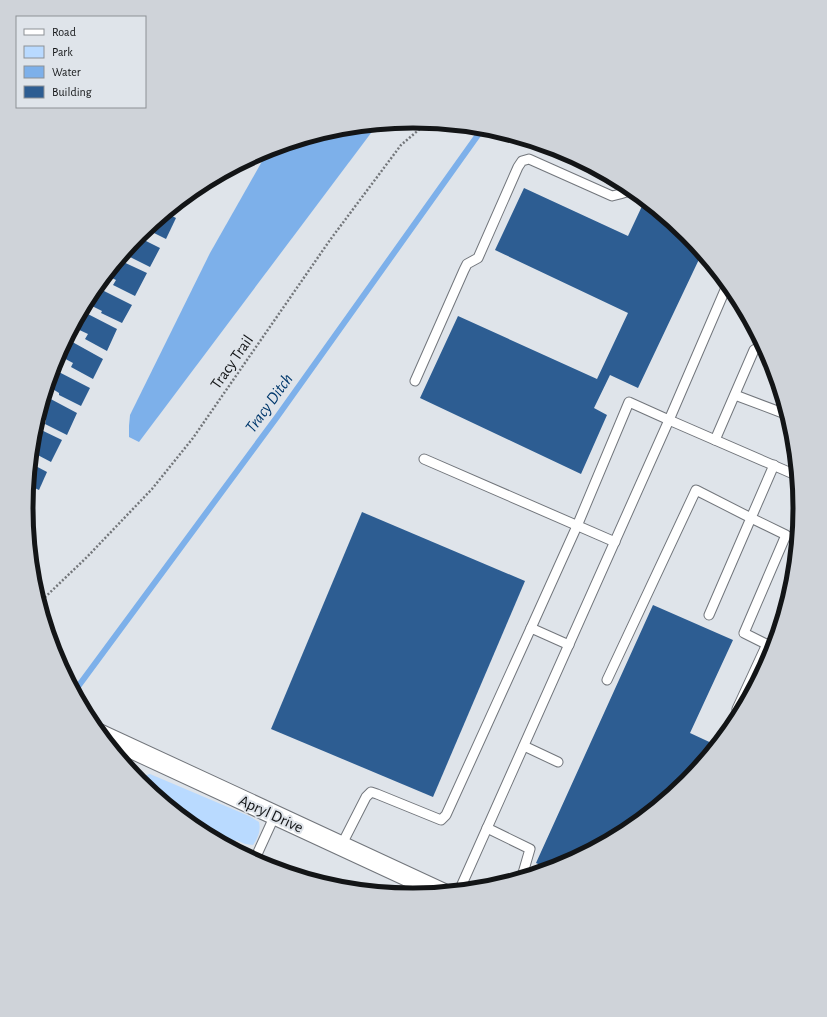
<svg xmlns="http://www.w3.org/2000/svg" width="827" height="1017" viewBox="0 0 827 1017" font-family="'Alegreya Sans',sans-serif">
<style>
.green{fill:#b9daff}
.water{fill:#7db0ea}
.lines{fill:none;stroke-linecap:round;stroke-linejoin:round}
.stream{stroke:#7db0ea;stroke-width:6}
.building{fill:#2d5d92}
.service-casing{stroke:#72767c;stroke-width:11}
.minor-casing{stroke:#72767c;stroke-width:21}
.path{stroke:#73767a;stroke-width:2.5;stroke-dasharray:2 2;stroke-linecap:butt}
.service{stroke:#fff;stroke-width:9}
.minor{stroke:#fff;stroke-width:19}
.labels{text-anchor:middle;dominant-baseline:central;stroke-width:4;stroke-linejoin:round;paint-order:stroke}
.street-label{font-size:16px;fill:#131517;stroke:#dfe4ea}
.water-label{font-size:17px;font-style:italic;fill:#00386c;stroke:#dfe4ea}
.rim{fill:none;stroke:#131517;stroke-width:5}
</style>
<rect width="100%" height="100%" fill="#dfe4ea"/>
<path class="green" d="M 150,774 L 249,816 L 259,822 C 261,831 258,838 253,845 L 245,844 L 236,840 L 232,849 L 198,831 L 139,782 L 136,778 Z"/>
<polygon class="water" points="377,125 139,442 129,437 129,426 130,415 210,253 269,149 338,128"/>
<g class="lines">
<polyline class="stream" points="74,692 277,417 483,128"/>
</g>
<g class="building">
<polygon points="524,188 628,236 643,204 662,214 688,235 702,253 638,388 610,375 594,408 607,415 581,474 420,398 458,316 597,379 628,313 495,250"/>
<polygon points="188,195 180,210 173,207 179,202"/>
<polygon points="166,213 176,218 166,239 146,229"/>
<polygon points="138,237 160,248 150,267 128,256 129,253 125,252"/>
<polygon points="119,260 147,273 135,296 113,285 116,280 106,275"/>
<polygon points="96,287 132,305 122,323 101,313 102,311 86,303"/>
<polygon points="82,311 117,329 107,351 85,339 88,334 73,327"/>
<polygon points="67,339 103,359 93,379 71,367 73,363 58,355"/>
<polygon points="53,369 90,388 81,406 59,395 59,393 48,386"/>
<polygon points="45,396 77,413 67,435 45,424 46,420 38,416"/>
<polygon points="35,427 62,440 51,462 32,452"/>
<polygon points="30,463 47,472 39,490 28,485"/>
<polygon points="28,493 33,496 26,510 26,508"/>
<polygon points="362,512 525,581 433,797 271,729"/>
<polygon points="653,605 733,640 690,733 718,746 687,783 629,831 562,867 551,870 536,863"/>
</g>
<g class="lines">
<defs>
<g id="service">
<polyline points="415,381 464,270 467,264 478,258 518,167 522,161 529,159 612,196 620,194 633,190"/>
<polyline points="735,395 788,415"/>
<polyline points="715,440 754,350 763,344"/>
<polyline points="424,459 615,542"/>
<polyline points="774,465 751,518 786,535 744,633 774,648"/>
<polyline points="531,628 577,526 629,402 669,420 728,283"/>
<polyline points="607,680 696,490 751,518 709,615"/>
<polyline points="742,712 737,709 767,644"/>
<polyline points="524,746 558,762"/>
<polyline points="487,828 530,849 523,873 530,876"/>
<polyline points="341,846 366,797 371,792 377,794 441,820 446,815 531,628 569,645"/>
<polyline points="254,861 275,815"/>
<polyline points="459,891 669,420 798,476"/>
</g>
<polyline id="minor" points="100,734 443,893"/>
</defs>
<use href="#service" class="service-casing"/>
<use href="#minor" class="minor-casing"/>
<polyline class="path" points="39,603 87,557 152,489 193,438 330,240 401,145 428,122"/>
<use href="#service" class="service"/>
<use href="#minor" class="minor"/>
</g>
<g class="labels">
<g class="street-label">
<text transform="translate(232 362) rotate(-55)">Tracy Trail</text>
<text transform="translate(271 814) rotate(25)">Apryl Drive</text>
</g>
<g class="water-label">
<text transform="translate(269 403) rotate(-54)">Tracy Ditch</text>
</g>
</g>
<path d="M0 0H827V1017H0ZM33 508a380 380 0 1 1 760 0a380 380 0 1 1-760 0Z" fill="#cfd3d9" fill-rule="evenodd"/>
<path class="rim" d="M33 508a380 380 0 1 1 760 0a380 380 0 1 1-760 0Z"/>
<rect x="16" y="16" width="130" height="92" fill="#dfe4ea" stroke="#8d9196"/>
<rect x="24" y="29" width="20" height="6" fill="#ffffff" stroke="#8d9196"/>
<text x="52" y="36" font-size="12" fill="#131517">Road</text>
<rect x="24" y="46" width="20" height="12" fill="#b9daff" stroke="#8d9196"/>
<text x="52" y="56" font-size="12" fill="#131517">Park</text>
<rect x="24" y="66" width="20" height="12" fill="#7db0ea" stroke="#8d9196"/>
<text x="52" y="76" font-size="12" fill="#131517">Water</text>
<rect x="24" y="86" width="20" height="12" fill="#2d5d92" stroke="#8d9196"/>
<text x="52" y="96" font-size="12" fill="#131517">Building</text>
</svg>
